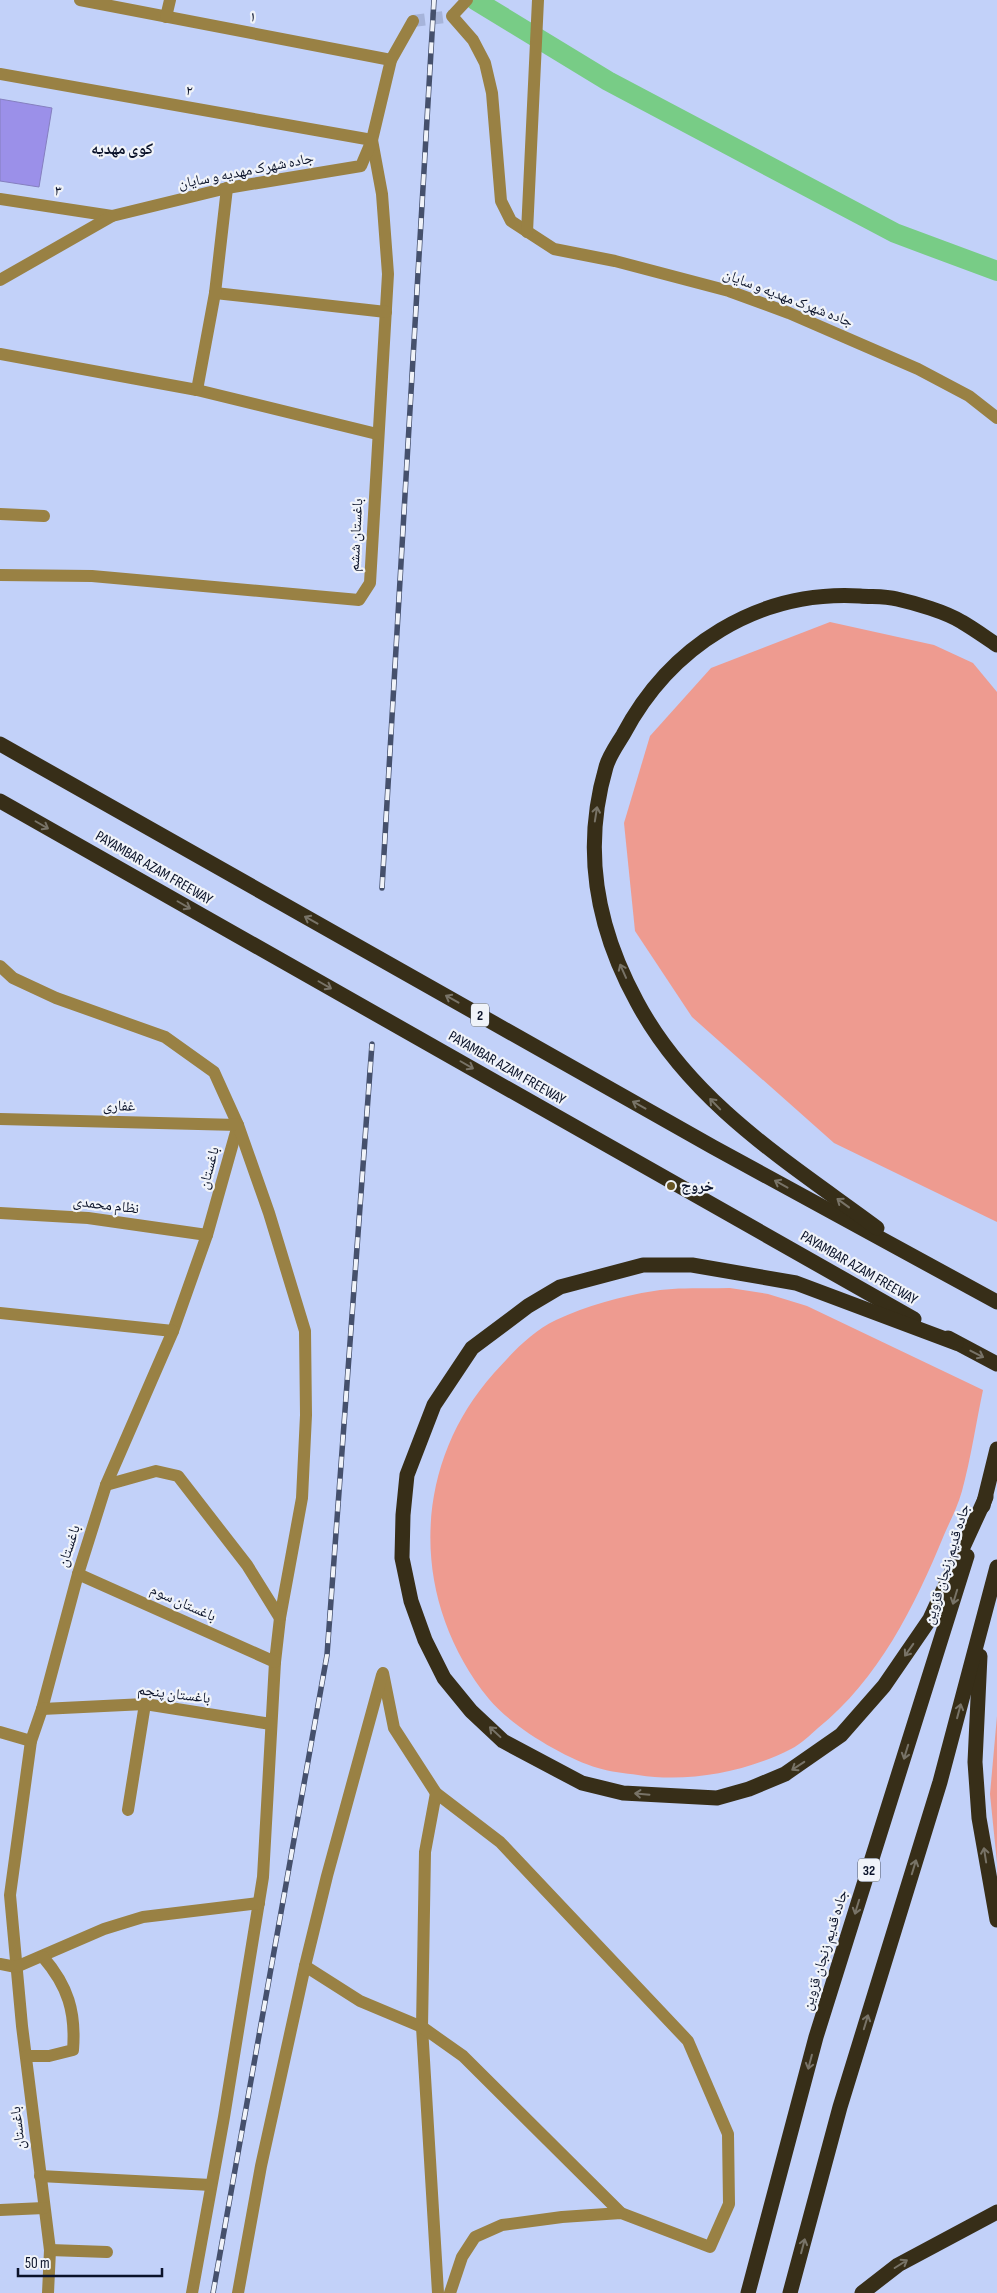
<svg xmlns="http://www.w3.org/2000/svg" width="997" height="2293" viewBox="0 0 997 2293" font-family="'Sofia Sans Condensed','Noto Naskh Arabic',sans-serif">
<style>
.green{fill:#ee9b90}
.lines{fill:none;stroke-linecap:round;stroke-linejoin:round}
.canal{stroke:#78cc86;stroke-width:20}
.building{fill:#9b90e9;stroke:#857fbf}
.minor-tunnel{stroke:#a6b4da;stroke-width:12;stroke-dasharray:12 6;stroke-linecap:butt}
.minor{stroke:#998144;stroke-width:12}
.highway{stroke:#372e18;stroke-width:15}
.rail-casing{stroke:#45506c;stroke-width:5.5}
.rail{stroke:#f0f3f9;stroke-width:4;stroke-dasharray:11;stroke-linecap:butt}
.oneway{stroke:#787367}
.poi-dot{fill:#695624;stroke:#f0f3f9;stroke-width:2}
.labels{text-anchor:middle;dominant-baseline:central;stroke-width:4.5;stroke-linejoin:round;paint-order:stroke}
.shield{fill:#f0f3f9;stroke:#4f5667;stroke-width:1}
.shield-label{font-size:14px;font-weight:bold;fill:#0a1229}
.street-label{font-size:15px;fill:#0a1229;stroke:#f0f3f9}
.poi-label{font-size:15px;font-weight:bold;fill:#0a1229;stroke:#f0f3f9;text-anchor:start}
.neighbourhood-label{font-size:16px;font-weight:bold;fill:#0a1229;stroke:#f0f3f9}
</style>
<rect width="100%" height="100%" fill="#c2d1f9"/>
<g class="green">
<polygon points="830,622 934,645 973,663 997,692 997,1222 834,1143 692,1017 635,931 624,823 650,736 711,668"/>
<path d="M 730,1288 L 768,1294 L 807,1306 L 983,1390 C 976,1423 971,1458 962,1491 C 958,1506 950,1521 944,1535 C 915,1606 878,1680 818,1728 C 810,1735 801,1744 791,1749 C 746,1772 688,1783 638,1775 C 625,1773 610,1772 598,1768 C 564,1758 511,1726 489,1699 C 410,1602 410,1467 494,1373 C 512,1353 531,1332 556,1320 C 586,1306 621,1296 654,1291 C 678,1287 705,1289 730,1288 Z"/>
<polygon points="997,1716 997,1863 990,1794"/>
</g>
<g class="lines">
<polyline class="canal" points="475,0 608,81 895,233 997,271"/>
</g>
<polygon class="building" points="0,99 52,108 39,187 0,181"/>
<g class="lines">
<polyline class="minor-tunnel" points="413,21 452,16"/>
<g class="minor">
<polyline points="80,0 391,60"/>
<polyline points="467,0 452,16 473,40 485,63 492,93 501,201 511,221 554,249 615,261 729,291 789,313 918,369 969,396 997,418"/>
<polyline points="166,17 170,0"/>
<polyline points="0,74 372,140 382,194 388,274 370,583 359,600 92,576 0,575"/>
<polyline points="0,199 112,216"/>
<polyline points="527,232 538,0"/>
<polyline points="0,280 112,216 227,188 361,166 372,140 391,60 413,21"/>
<polyline points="215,293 386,312"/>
<polyline points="0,354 197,390 377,434"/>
<polyline points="197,390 215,293 227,188"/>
<polyline points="0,514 44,516"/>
<polyline points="0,966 13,978 56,998 165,1037 214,1072 238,1125 207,1235 173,1331 106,1485 78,1574 42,1709 31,1741 10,1895 22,2026 50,2250 48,2293"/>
<polyline points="0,1119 238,1125 269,1213 305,1331 306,1415 302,1498 280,1618 275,1662 263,1877 224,2117 192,2293"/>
<polyline points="0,1213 88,1218 207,1235"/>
<polyline points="0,1313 173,1331"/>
<polyline points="106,1485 156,1471 178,1476 247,1565 280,1618"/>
<polyline points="78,1574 275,1662"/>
<polyline points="383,1673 394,1728 436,1793 500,1842 688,2041 728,2134 729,2204 710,2247 621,2213 562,2217 502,2225 475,2237 462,2257 450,2293"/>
<polyline points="42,1709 145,1704 271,1724"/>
<polyline points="0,1732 31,1741"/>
<polyline points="436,1793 425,1852 422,2027 438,2293"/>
<polyline points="128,1810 145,1704"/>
<polyline points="0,1964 16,1967 104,1929 143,1917 259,1903"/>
<polyline points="305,1966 360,2001 422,2027 463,2056 621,2213"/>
<path d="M 26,2056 L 49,2056 L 73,2050 C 76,2012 68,1986 43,1957"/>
<polyline points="40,2176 211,2185"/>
<polyline points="0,2210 44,2208"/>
<polyline points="50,2250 107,2252"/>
<polyline points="238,2293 261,2166 305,1966 327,1876 382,1675"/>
</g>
<g class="highway">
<polyline points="0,744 713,1147 997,1302"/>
<polyline points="0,801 914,1319"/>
<path d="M 877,1228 C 788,1162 691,1103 637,1002 C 597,929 582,849 606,767 C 609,756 617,745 623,735 C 670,646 758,590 860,596 C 872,597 885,596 897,599 C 915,603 946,612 962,622 C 974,629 985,637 997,645"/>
<polyline points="948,1338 997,1364"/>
<polyline points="956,1343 796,1283 692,1265 643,1265 560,1287 528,1306 472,1348 434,1405 407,1475 403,1515 402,1558 411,1601 425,1640 444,1678 471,1711 503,1741 582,1783 623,1793 717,1798 749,1789 785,1774 841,1735 884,1686 930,1619 986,1497"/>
<polyline points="983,1506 997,1449"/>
<polyline points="980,1656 975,1762 979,1818 997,1920"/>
<polyline points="748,2293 816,2037 967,1556"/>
<polyline points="790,2293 840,2107 940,1782 997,1567"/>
<polyline points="862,2293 898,2265 997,2212"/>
</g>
<defs>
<g id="rail">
<polyline points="382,888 434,0"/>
<polyline points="213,2293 327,1655 372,1044"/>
</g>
</defs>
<use href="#rail" class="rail-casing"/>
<use href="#rail" class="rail"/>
</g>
<defs><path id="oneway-shaft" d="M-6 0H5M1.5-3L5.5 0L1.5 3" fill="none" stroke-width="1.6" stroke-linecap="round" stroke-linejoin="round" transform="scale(1.25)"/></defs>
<g class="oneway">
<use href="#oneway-shaft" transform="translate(596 814) rotate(-81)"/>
<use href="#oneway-shaft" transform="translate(42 825) rotate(30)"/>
<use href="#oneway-shaft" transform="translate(184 905) rotate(30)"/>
<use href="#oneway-shaft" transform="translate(311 920) rotate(-151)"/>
<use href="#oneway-shaft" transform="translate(623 971) rotate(-114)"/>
<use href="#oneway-shaft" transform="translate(325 985) rotate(30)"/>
<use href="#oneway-shaft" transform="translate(452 999) rotate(-151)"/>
<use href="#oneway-shaft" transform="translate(467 1065) rotate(30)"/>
<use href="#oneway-shaft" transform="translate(715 1104) rotate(-134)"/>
<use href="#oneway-shaft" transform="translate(639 1105) rotate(-151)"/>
<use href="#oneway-shaft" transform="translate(781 1184) rotate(-151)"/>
<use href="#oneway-shaft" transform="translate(843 1203) rotate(-144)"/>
<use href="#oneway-shaft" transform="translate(977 1354) rotate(27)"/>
<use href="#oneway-shaft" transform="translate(955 1597) rotate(107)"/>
<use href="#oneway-shaft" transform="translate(909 1650) rotate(125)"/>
<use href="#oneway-shaft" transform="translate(959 1711) rotate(-75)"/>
<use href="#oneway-shaft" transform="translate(495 1732) rotate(-137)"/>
<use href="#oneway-shaft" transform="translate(906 1752) rotate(107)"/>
<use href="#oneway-shaft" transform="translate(798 1766) rotate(147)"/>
<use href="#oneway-shaft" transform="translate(642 1794) rotate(-175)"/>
<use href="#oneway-shaft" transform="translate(985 1855) rotate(-99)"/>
<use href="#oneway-shaft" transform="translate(914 1867) rotate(-73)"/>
<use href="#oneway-shaft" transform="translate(857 1907) rotate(107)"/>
<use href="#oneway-shaft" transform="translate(866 2022) rotate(-73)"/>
<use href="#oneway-shaft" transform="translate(810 2062) rotate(105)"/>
<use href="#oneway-shaft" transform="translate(803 2246) rotate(-75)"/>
<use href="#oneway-shaft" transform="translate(901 2264) rotate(-32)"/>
</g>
<circle class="poi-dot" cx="671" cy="1186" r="5"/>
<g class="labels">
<g class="shield">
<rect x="471" y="1003.5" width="18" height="23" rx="4"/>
<rect x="858" y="1858.5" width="22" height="23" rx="4"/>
</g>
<g class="shield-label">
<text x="480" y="1015">2</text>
<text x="869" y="1870">32</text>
</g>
<g class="street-label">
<text transform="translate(253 17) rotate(11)">۱</text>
<text transform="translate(189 91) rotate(10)">۲</text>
<text transform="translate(246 171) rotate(-11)">جاده شهرک مهدیه و سایان</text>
<text transform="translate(58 191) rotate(9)">۳</text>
<text transform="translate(788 298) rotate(21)">جاده شهرک مهدیه و سایان</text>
<text transform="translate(356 535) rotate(-87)">باغستان ششم</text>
<text transform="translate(154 868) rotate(30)">PAYAMBAR AZAM FREEWAY</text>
<text transform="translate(507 1068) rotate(30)">PAYAMBAR AZAM FREEWAY</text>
<text transform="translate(119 1106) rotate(1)">غفاری</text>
<text transform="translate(209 1168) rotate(-75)">باغستان</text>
<text transform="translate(106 1205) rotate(7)">نظام محمدی</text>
<text transform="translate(859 1268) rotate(30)">PAYAMBAR AZAM FREEWAY</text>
<text transform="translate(69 1546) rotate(-72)">باغستان</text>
<text transform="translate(947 1564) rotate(-73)">جاده قدیم زنجان قزوین</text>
<text transform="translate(183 1603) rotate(24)">باغستان سوم</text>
<text transform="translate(174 1694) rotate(7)">باغستان پنجم</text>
<text transform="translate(825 1950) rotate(-73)">جاده قدیم زنجان قزوین</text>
<text transform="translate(18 2128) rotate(-97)">باغستان</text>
</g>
<g class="poi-label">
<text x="681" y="1186">خروج</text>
</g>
<g class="neighbourhood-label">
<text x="122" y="149">کوی مهدیه</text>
</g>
</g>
<path d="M18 2268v8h144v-8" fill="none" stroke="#0a1229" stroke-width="2.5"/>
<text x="25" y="2268" font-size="15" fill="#0a1229" stroke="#f0f3f9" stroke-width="4" paint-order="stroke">50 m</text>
</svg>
